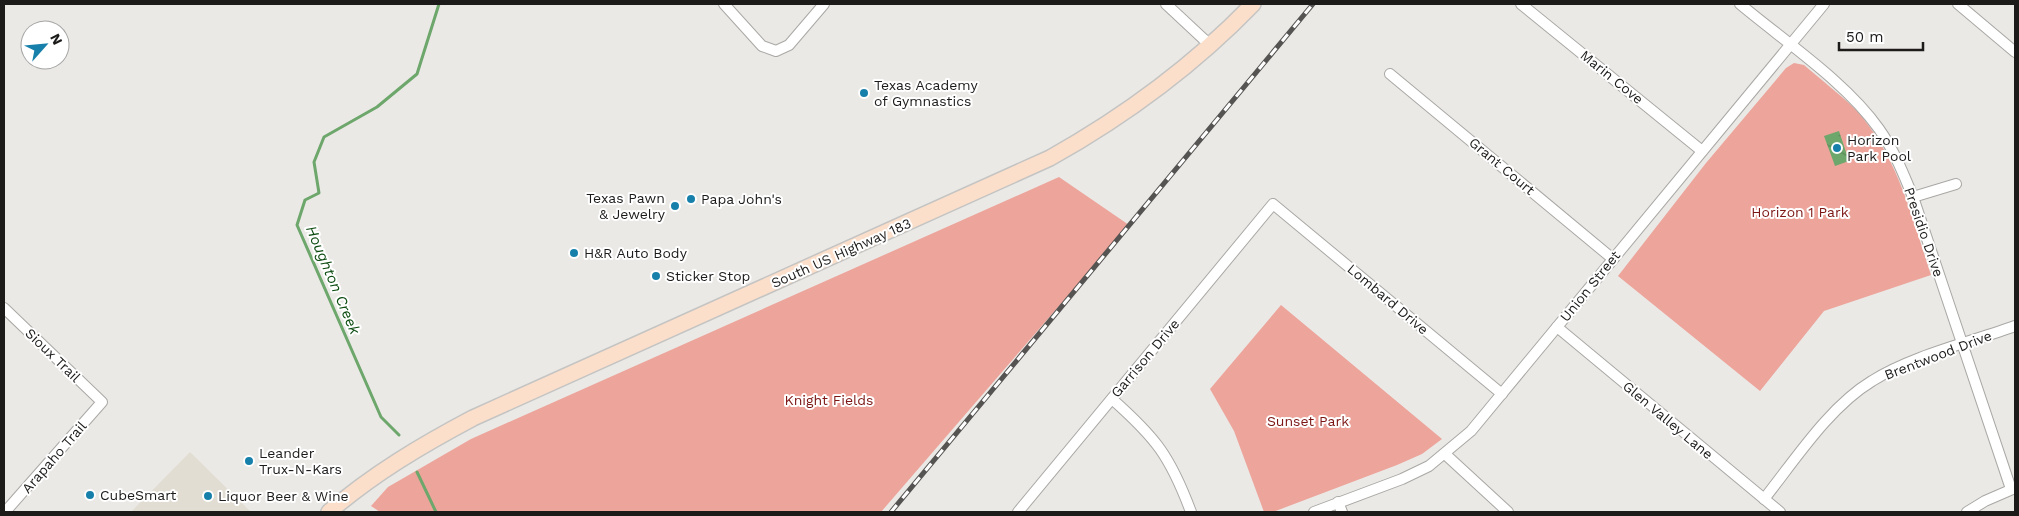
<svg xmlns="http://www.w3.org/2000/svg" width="2019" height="516" viewBox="0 0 2019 516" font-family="'Work Sans',sans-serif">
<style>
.built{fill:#e2ddd3}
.park{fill:#eca49b}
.water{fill:url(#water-ripples)}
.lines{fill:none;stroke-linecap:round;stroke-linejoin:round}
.stream{stroke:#6da76b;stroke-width:3}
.minor-casing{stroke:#a9a8a5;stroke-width:12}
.primary-casing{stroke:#c4c4c3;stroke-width:18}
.minor{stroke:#fff;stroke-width:10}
.primary{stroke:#fbdfcb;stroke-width:15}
.rail-casing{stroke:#555452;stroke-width:5}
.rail{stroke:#fff;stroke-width:3;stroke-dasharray:9;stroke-linecap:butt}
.poi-dot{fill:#1780aa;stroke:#fff;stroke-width:2}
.labels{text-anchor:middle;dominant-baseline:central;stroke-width:4;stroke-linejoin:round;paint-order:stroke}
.street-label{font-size:14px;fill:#1c1b1a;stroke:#fff}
.poi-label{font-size:14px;fill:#1c1b1a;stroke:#fff;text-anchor:start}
.park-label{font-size:14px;fill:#7c1615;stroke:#fff}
.water-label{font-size:15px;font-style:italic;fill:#0d4c11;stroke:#fff}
</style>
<defs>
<pattern id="water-ripples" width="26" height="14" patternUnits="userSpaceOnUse" patternTransform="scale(1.25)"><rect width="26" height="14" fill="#6da76b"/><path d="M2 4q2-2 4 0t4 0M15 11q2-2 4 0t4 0" fill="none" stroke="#598757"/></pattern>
</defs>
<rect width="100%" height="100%" fill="#ebe9e6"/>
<polygon class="built" points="190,452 251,512 131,512"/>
<g class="park">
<path d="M 1794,63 L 1804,65 C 1821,80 1840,94 1856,110 C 1898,156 1912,218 1931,275 L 1824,311 L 1760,391 L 1618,276 L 1706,163 L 1786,68 Z"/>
<polygon points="1059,177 1129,225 881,512 380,512 371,506 388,487 471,439"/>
<polygon points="1281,305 1442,439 1422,454 1397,465 1273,512 1264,512 1234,431 1210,389"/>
</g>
<polygon class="water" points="1839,131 1849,161 1835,166 1824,136"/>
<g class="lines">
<g class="stream">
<polyline points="399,435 381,417 297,225 305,200 319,193 314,162 324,137 377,107 417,74 439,4"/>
<polyline points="417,472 436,512"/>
</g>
<defs>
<g id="minor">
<polyline points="724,4 762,46 776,51 789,45 824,4"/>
<polyline points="1166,4 1211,46"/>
<polyline points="1521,4 1702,151"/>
<path d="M 1740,4 C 1784,41 1846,82 1879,129 C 1894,150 1903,173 1913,197 L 2011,489"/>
<polyline points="1958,4 2015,52"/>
<polyline points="1390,74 1613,259"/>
<polyline points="1913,197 1956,184"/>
<polyline points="4,308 102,402 5,512"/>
<polyline points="1557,327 1780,512"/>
<path d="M 1112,399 C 1156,438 1170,456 1191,512"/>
<polyline points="1445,454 1508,512"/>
<path d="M 1764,499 C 1795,460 1829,407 1872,381 C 1911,356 1971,342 2015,326"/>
<polyline points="1338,502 1342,512"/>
<polyline points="1018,512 1273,204 1502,394"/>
<polyline points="1314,512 1402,479 1429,466 1471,431 1824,4"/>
<polyline points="1967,512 1985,501 2015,488"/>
</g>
<path id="primary" d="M 329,512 C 373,474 422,445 473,418 L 1050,158 C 1125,116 1193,66 1253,4"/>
</defs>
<use href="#minor" class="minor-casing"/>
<use href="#primary" class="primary-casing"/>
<use href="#minor" class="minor"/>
<use href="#primary" class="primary"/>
<defs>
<polyline id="rail" points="891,512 1313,4"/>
</defs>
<use href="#rail" class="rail-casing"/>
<use href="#rail" class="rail"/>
</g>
<g class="poi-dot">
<circle cx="864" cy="93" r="5"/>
<circle cx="1837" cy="148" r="5"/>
<circle cx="691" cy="199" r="5"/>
<circle cx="675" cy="206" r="5"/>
<circle cx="574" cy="253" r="5"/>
<circle cx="656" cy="276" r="5"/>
<circle cx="249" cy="461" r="5"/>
<circle cx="90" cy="495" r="5"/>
<circle cx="208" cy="496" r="5"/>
</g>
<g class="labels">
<g class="street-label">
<text transform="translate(1612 77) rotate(39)">Marin Cove</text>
<text transform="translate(1502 166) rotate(40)">Grant Court</text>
<text transform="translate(1924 232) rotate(71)">Presidio Drive</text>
<text transform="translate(841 253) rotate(-24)">South US Highway 183</text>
<text transform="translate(1590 286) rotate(-51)">Union Street</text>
<text transform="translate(1388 299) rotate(40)">Lombard Drive</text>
<text transform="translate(53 355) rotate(44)">Sioux Trail</text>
<text transform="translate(1938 355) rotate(-21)">Brentwood Drive</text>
<text transform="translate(1145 358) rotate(-50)">Garrison Drive</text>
<text transform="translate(1668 420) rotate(40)">Glen Valley Lane</text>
<text transform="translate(54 457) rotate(-49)">Arapaho Trail</text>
</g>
<g class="poi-label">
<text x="874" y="85">Texas Academy<tspan x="874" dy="16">of Gymnastics</tspan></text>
<text x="1847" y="140">Horizon<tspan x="1847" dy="16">Park Pool</tspan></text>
<text x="665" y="198" text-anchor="end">Texas Pawn<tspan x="665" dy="16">&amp; Jewelry</tspan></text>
<text x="701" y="199">Papa John's</text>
<text x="584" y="253">H&amp;R Auto Body</text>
<text x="666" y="276">Sticker Stop</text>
<text x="259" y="453">Leander<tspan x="259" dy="16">Trux-N-Kars</tspan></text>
<text x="100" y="495">CubeSmart</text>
<text x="218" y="496">Liquor Beer &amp; Wine</text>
</g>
<g class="park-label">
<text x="1800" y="212">Horizon 1 Park</text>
<text x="829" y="400">Knight Fields</text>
<text x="1308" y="421">Sunset Park</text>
</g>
<g class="water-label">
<text transform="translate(333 280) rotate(67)">Houghton Creek</text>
</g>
</g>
<rect width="2019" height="516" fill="none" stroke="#1c1b1a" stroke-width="10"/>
<g transform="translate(45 45) rotate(63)"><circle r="24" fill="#ffffff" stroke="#a4a4a3"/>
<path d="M0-4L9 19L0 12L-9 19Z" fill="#1780aa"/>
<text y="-8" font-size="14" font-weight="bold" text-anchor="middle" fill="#1c1b1a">N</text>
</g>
<path d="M1839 42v8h84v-8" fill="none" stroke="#1c1b1a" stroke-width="2.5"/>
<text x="1846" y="42" font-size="15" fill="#1c1b1a" stroke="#ffffff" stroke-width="4" paint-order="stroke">50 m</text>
</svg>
